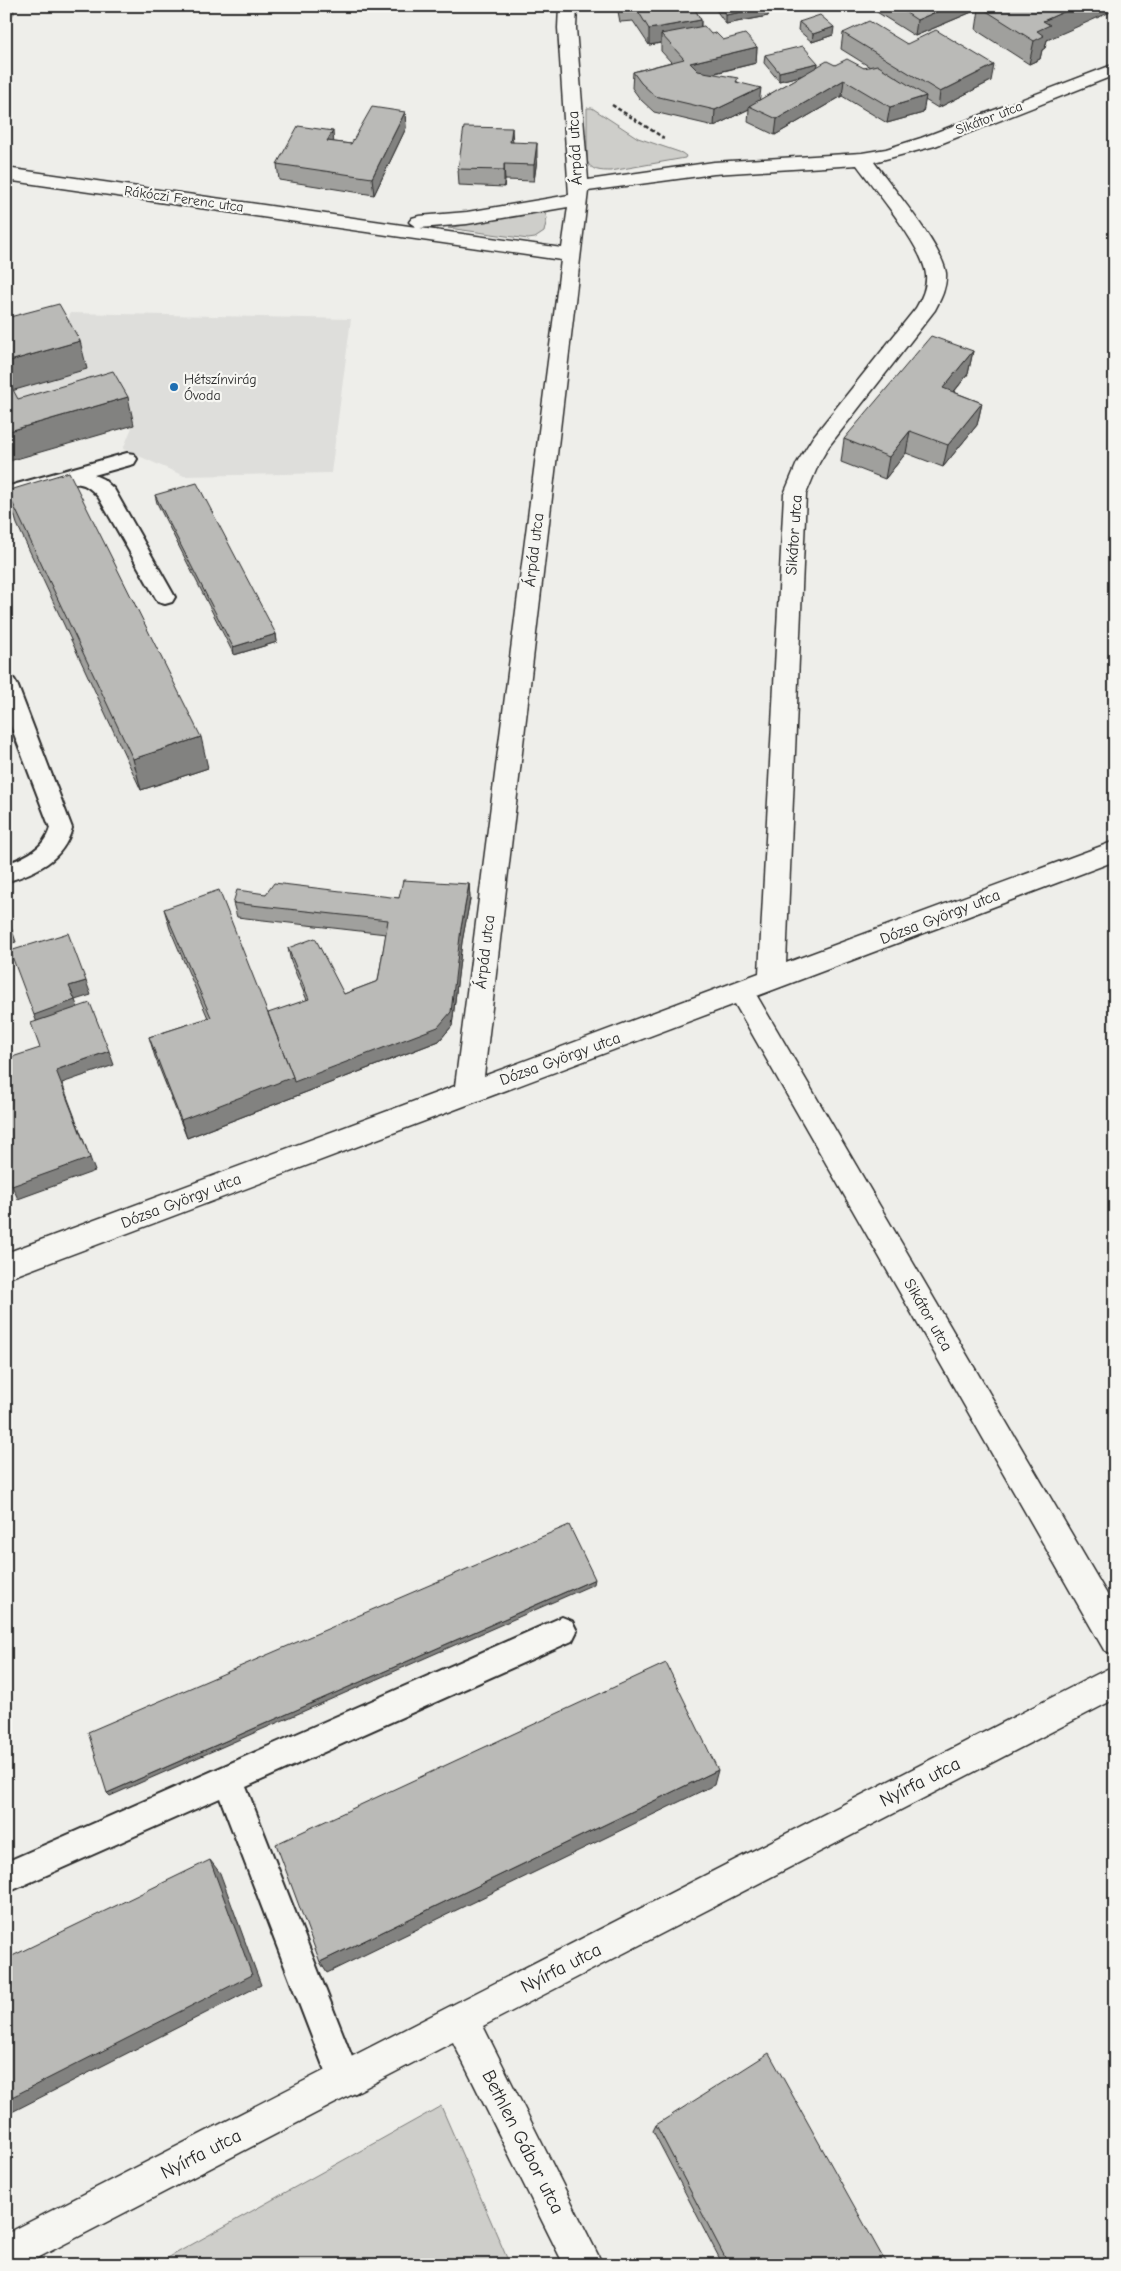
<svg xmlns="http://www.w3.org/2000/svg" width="1121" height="2271" viewBox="0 0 1121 2271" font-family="'Comic Neue',sans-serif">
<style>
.built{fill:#dededb}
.green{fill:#cececa;stroke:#7c7c7a}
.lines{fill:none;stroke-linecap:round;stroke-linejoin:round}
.lane-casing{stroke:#2b2b2b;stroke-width:4}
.street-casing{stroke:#2b2b2b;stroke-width:3}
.path{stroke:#2b2b2b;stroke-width:2.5;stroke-dasharray:4 2.5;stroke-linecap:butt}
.lane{fill:#f6f6f2;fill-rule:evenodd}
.street{fill:#f6f6f2;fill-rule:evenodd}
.wall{fill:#a0a09d;stroke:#2b2b2b}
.shaded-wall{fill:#828280;stroke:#2b2b2b}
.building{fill:#babab7;stroke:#2b2b2b}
.poi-dot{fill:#1f6fb2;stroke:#f6f6f2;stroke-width:2}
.labels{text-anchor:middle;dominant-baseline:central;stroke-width:4.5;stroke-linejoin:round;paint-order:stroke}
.far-street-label{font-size:14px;fill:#2b2b2b;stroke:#f6f6f2}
.far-poi-label{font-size:14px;fill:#2b2b2b;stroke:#f6f6f2;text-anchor:start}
.street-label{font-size:16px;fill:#2b2b2b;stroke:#f6f6f2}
.near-street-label{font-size:19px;fill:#2b2b2b;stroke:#f6f6f2}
</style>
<rect width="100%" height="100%" fill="#eeeeea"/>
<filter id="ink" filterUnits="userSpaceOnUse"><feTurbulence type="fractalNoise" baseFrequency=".02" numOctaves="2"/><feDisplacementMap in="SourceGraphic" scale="10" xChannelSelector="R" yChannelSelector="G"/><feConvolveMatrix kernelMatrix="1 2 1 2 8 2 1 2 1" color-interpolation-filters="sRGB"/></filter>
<g filter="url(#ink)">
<polygon class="built" points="70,313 351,319 331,473 184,476 123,449 133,425 6,462 6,348 66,332"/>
<g class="green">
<path d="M 587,108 L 592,108 L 638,138 L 682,153 L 686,156 L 685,158 L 611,171 C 601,171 591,171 587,161 Z"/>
<polygon points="536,212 545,213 547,218 544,232 535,238 528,239 448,228"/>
<polygon points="441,2106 510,2265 155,2265"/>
</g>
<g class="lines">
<defs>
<g id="lane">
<path d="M 127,453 L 134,454 L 137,459 L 134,464 L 94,475 L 103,479 L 114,489 L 175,597 L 172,602 L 165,604 L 158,602 L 99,498 C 95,493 90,488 84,485 C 65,478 25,495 6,501 L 6,487 Z"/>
<path d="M 6,676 L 14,679 L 17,684 L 72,828 C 63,861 36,872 6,882 L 6,864 C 25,857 44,849 50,828 L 6,713 Z"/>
<polygon points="562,1617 572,1621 577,1631 572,1641 246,1787 361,2080 357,2092 345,2096 333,2092 220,1798 6,1893 6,1862"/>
</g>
<g id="street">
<path d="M 559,6 L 577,6 L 576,28 L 588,180 L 714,162 L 862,153 L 886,149 L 921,138 L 1115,64 L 1115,75 L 935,146 L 874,162 C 892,187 942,246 946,273 C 947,287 941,299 935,310 L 829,446 L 819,463 L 806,494 L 786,963 L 1115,841 L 1115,861 L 757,996 L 1115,1608 L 1115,1655 L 1104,1650 L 735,1004 L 6,1279 L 6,1253 L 455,1086 L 561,260 L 6,180 L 6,168 L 416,227 L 409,222 L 412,218 L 419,216 L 467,212 L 569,195 L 558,28 ZM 857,165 C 874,189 924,248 926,275 C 927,287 922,298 916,308 L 813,437 L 797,463 L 784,494 L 759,973 L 484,1076 L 588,191 L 714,174 ZM 568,207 L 562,248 L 420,228 L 467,224 Z"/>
<polygon points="1115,1665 1115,1699 483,2026 603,2265 564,2265 453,2042 24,2265 6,2265 6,2234"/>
</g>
</defs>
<use href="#lane" class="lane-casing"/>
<use href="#street" class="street-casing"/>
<polyline class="path" points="612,105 664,138"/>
<use href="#lane" class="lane"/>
<use href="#street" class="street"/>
</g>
<g class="wall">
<polygon points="617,6 693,6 701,20 701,27 711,34 723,40 757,47 756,63 712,74 738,82 760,100 803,75 779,81 764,63 765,55 818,63 817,67 835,65 864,68 870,67 841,49 843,33 907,44 991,81 938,108 925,100 923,113 887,123 842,96 775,135 748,122 749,109 714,126 654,112 640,99 632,88 633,72 671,62 661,51 661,43 649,45 633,21 620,22"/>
<polygon points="713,6 769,6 768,16 726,24"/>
<polygon points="873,6 1115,6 1047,40 1045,48 1042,50 1040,59 1029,64 976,30 979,9 915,36 872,9"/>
<polygon points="799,22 833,35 812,42 798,30"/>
<polygon points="405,112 406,128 374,195 279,180 277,164 334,142 351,144"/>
<polygon points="513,142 537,159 534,181 505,180 504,187 459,185 458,169"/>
<polygon points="973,351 968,374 954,392 982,403 977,425 943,467 906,453 885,479 841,462 844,439"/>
<polygon points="7,491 208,768 141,790 17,524"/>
<polygon points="155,495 276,634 277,642 234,655 157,503"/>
<polygon points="469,884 470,899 462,942 452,1026 439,1041 187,1138 155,1057 149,1037 208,1018 170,929 164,909 268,1014 307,1000 291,962 288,948 344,994 378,981 386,934 237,917 233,903 266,894 399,898"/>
<polygon points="656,2125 887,2265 723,2265 653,2131"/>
</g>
<g class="shaded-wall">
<polygon points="11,6 12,6 14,13 6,24 6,13"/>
<polygon points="950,6 985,6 980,7 979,9 915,36 917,20"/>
<polygon points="1077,6 1115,6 1115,10 1047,40 1045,48 1042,50 1040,59 1029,64 1034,41 1037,31 1043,21"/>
<polygon points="769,7 768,16 726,24 726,15"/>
<polygon points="701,20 700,36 661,34 661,43 649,45 649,29"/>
<polygon points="834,27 833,35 812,42 813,34"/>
<polygon points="757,47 756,63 689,79 690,63"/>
<polygon points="818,63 817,72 779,81 779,72"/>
<polygon points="994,65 991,81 938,108 940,92"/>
<polygon points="844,80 842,96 775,135 777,119"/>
<polygon points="761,88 759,104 749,106 749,109 714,126 715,110"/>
<polygon points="926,96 923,113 887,123 890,107"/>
<polygon points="405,112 406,128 374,195 372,178"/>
<polygon points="512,128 513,145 510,142"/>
<polygon points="333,131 334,147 327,141"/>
<polygon points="537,143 537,159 534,181 534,165"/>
<polygon points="504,164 505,180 504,187"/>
<polygon points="80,341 87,369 8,392 6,387 6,362"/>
<polygon points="973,351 968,374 939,410 943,388"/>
<polygon points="128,397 134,425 6,462 6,432"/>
<polygon points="982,403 977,425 943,467 948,445"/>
<polygon points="910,431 906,453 885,479 889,457"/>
<polygon points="276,634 277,642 234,655 233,647"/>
<polygon points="201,737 208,768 141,790 133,759"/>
<polygon points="469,884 470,899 462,942 452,1026 439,1041 187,1138 181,1120 461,928"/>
<polygon points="6,912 16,942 6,945"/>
<polygon points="86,981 91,995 75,1000 80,1014 39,1028 34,1015 69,986"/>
<polygon points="109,1051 114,1065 62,1083 95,1171 18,1199 12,1186 56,1070"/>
<polygon points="595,1579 594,1584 110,1796 107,1793"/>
<polygon points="718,1770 714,1785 327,1973 320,1962"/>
<polygon points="210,1860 220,1873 261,1985 6,2115 6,2100"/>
</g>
<g class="building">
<polygon points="6,6 11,6 6,13"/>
<polygon points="635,6 693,6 701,20 649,29"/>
<polygon points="720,6 769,6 769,7 726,15"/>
<polygon points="896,6 950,6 917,20"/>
<polygon points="981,6 1077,6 1043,21 1050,25 1037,31 1044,36 1034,41 980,7"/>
<polygon points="820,15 834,27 813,34 799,22"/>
<polygon points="869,21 907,44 936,30 994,65 940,92 843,33"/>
<polygon points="704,26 711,34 716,33 723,40 745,34 757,47 690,63 698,71 738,78 736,82 761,88 715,110 655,96 641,83 633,72 684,59 661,34"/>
<polygon points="803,46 818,63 779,72 765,55"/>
<polygon points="847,59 864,68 877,65 926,96 890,107 844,80 777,119 749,106 827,61 835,65"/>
<polygon points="372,107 405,112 372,178 277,164 298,126 333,131 327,141 351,144"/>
<polygon points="464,127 512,128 510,142 537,143 534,165 504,164 504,170 458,169"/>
<polygon points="59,304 80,341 6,362 6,318"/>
<polygon points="931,336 973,351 943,388 982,403 948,445 910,431 889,457 844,439"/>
<polygon points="113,371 128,397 6,432 6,377 18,399"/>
<polygon points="69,472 201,737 133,759 7,491"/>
<polygon points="197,483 276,634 233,647 155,495"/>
<polygon points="403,880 469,884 461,928 451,1012 438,1027 294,1082 293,1077 268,1013 309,999 288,948 315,938 344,994 378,981 388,920 233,903 237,890 266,894 274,883 399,898"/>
<polygon points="219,890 293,1077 181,1120 149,1037 211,1017 164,909"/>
<polygon points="6,914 10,927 6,929"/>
<polygon points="68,933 86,981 69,986 75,1000 34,1015 10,951"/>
<polygon points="90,1003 109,1051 56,1070 90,1158 12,1186 6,1168 6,1059 40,1048 31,1023"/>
<polygon points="569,1525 595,1579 107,1793 88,1732"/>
<polygon points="666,1663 718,1770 320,1962 276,1844"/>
<polygon points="210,1860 252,1975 6,2100 6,1959"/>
<polygon points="769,2053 887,2265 729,2265 656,2125"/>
</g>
</g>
<circle class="poi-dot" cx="174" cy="387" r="5"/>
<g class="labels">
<g class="far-street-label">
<text transform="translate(989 118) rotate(-21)">Sikátor utca</text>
<text transform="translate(184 199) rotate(8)">Rákóczi Ferenc utca</text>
</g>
<g class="far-poi-label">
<text x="184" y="379">Hétszínvirág<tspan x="184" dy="16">Óvoda</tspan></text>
</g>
<g class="street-label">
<text transform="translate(575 148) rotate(-93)">Árpád utca</text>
<text transform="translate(794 535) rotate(-86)">Sikátor utca</text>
<text transform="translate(534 550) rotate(-83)">Árpád utca</text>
<text transform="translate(940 917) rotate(-21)">Dózsa György utca</text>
<text transform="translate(485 952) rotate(-83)">Árpád utca</text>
<text transform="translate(560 1059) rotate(-20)">Dózsa György utca</text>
<text transform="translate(181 1201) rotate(-21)">Dózsa György utca</text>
<text transform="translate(928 1315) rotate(60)">Sikátor utca</text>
</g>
<g class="near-street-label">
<text transform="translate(920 1782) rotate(-27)">Nyírfa utca</text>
<text transform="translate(561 1968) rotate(-27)">Nyírfa utca</text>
<text transform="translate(523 2142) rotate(63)">Bethlen Gábor utca</text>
<text transform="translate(201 2154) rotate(-27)">Nyírfa utca</text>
</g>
</g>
<rect width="1121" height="2271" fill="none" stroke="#f6f6f2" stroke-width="25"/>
<rect x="12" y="12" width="1096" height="2246" fill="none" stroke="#2b2b2b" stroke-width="2" filter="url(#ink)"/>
</svg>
